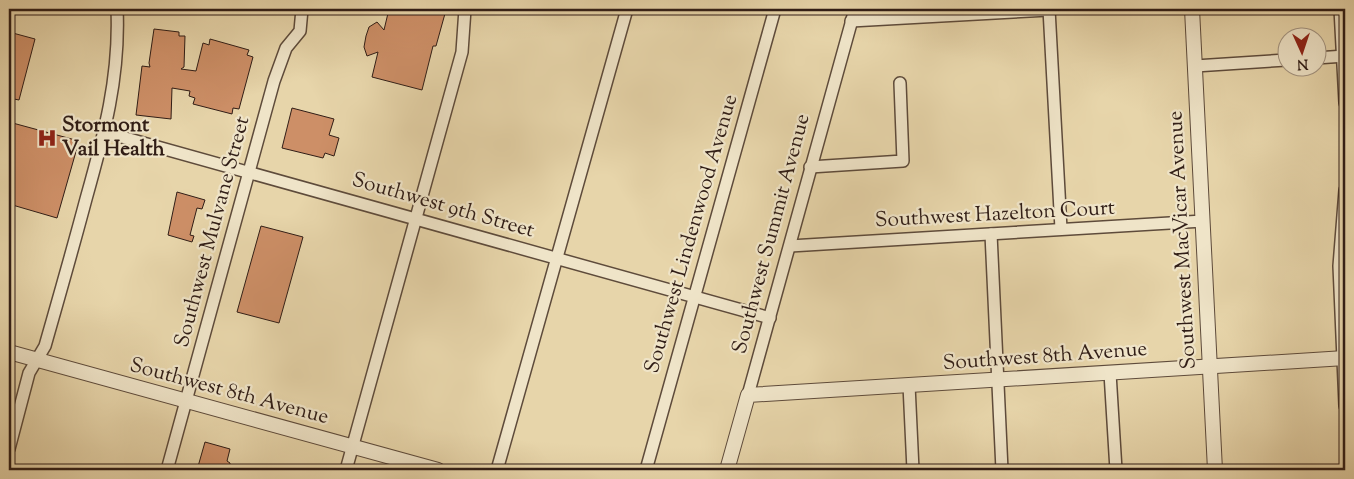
<svg xmlns="http://www.w3.org/2000/svg" width="1354" height="479" viewBox="0 0 1354 479" font-family="'Sorts Mill Goudy',serif">
<style>
.building{fill:#cd8f67;stroke:#301d16}
.lines{fill:none;stroke-linecap:round;stroke-linejoin:round}
.minor-casing{stroke:#5e4b3b;stroke-width:14}
.tertiary-casing{stroke:#5e4b3b;stroke-width:16}
.minor{stroke:#efe4c8;stroke-width:11}
.tertiary{stroke:#efe4c8;stroke-width:14}
.labels{text-anchor:middle;dominant-baseline:central;stroke-width:4.5;stroke-linejoin:round;paint-order:stroke}
.poi-label{font-size:21px;font-weight:bold;fill:#301d16;stroke:#efe4c8;text-anchor:start}
.street-label{font-size:21px;fill:#301d16;stroke:#efe4c8}
</style>
<rect width="100%" height="100%" fill="#e7d5aa"/>
<filter id="stains"><feTurbulence type="fractalNoise" baseFrequency=".004" numOctaves="4"/><feColorMatrix values="0 0 0 0 .2 0 0 0 0 .09 0 0 0 0 .02 0 0 0 .5 -.17"/></filter>
<radialGradient id="worn" r=".72"><stop offset=".6" stop-color="#630" stop-opacity="0"/><stop offset="1" stop-color="#630" stop-opacity=".3"/></radialGradient>
<g class="building">
<polygon points="389,9 446,10 436,46 433,46 422,90 372,77 378,52 367,56 364,47 366,36 369,27 377,22 384,30"/>
<polygon points="154,29 179,32 179,36 185,36 184,67 181,69 196,71 203,43 209,45 210,39 249,50 247,55 253,57 239,109 233,108 232,114 193,104 195,98 189,96 190,91 172,88 171,119 136,115 142,66 150,67 149,63"/>
<polygon points="9,32 35,39 19,100 9,98"/>
<polygon points="292,108 334,119 329,135 339,138 334,156 325,153 323,158 282,148"/>
<polygon points="9,122 79,141 57,218 9,204"/>
<polygon points="177,192 205,200 202,209 197,208 190,235 194,236 192,242 168,235"/>
<polygon points="261,226 303,237 279,323 237,312"/>
<polygon points="205,442 230,449 227,461 230,463 230,467 226,467 225,470 197,470"/>
</g>
<g class="lines">
<defs>
<g id="minor">
<polyline points="1049,9 1061,229"/>
<polyline points="1340,9 1345,103"/>
<polyline points="851,21 1049,10"/>
<polyline points="1316,58 1345,56"/>
<polyline points="1195,66 1286,60"/>
<polyline points="104,132 770,318"/>
<polyline points="810,167 903,161 900,83"/>
<polyline points="1345,190 1339,266 1345,406"/>
<polyline points="991,234 1002,470"/>
<polyline points="790,246 1203,221"/>
<polyline points="1110,373 1116,470"/>
<polyline points="909,385 913,470"/>
<polyline points="748,395 855,9"/>
<path d="M 9,449 L 29,373 L 45,346 C 59,297 73,248 86,199 C 104,135 120,77 117,9"/>
<polyline points="167,470 274,81 286,48 300,31 302,9"/>
<polyline points="346,470 462,52 465,9"/>
<polyline points="497,470 627,9"/>
<polyline points="646,470 775,9"/>
</g>
<g id="tertiary">
<polyline points="1192,9 1215,470"/>
<polyline points="9,352 438,470"/>
<polyline points="727,470 748,395 1345,358"/>
</g>
</defs>
<use href="#minor" class="minor-casing"/>
<use href="#tertiary" class="tertiary-casing"/>
<use href="#minor" class="minor"/>
<use href="#tertiary" class="tertiary"/>
</g>
<defs>
<symbol id="hospital-bare" viewBox="-9 -9 18 18"><path d="M-5-5h3v3.5h4V-5h3V5h-3V1.5h-4V5h-3Z" fill="#8f2418" stroke="#efe4c8" stroke-width="2.5" paint-order="stroke"/></symbol>
</defs>
<g fill-rule="evenodd">
<use href="#hospital-bare" x="33" y="124" width="28" height="28"/>
</g>
<g class="labels">
<g class="poi-label">
<text x="62" y="126">Stormont<tspan x="62" dy="24">Vail Health</tspan></text>
</g>
<g class="street-label">
<text transform="translate(443 206) rotate(16)">Southwest 9th Street</text>
<text transform="translate(995 215) rotate(-3)">Southwest Hazelton Court</text>
<text transform="translate(213 232) rotate(-75)">Southwest Mulvane Street</text>
<text transform="translate(692 234) rotate(-74)">Southwest Lindenwood Avenue</text>
<text transform="translate(772 234) rotate(-75)">Southwest Summit Avenue</text>
<text transform="translate(1183 240) rotate(-93)">Southwest MacVicar Avenue</text>
<text transform="translate(1045 357) rotate(-4)">Southwest 8th Avenue</text>
<text transform="translate(229 392) rotate(15)">Southwest 8th Avenue</text>
</g>
</g>
<rect width="1354" height="479" fill="none" stroke="#e7d5aa" stroke-width="30"/>
<rect x="10" y="10" width="1334" height="459" fill="none" stroke="#301d16" stroke-width="2.5"/>
<rect x="15" y="15" width="1324" height="449" fill="none" stroke="#301d16"/>
<g transform="translate(1302 52) rotate(177)"><circle r="24" fill="#efe4c8" stroke="#a39481"/>
<path d="M0-4L9 19L0 12L-9 19Z" fill="#8f2418"/>
<text y="-8" font-size="14" font-weight="bold" text-anchor="middle" fill="#301d16">N</text>
</g>
<rect width="100%" height="100%" filter="url(#stains)"/>
<rect width="100%" height="100%" fill="url(#worn)"/>
</svg>
